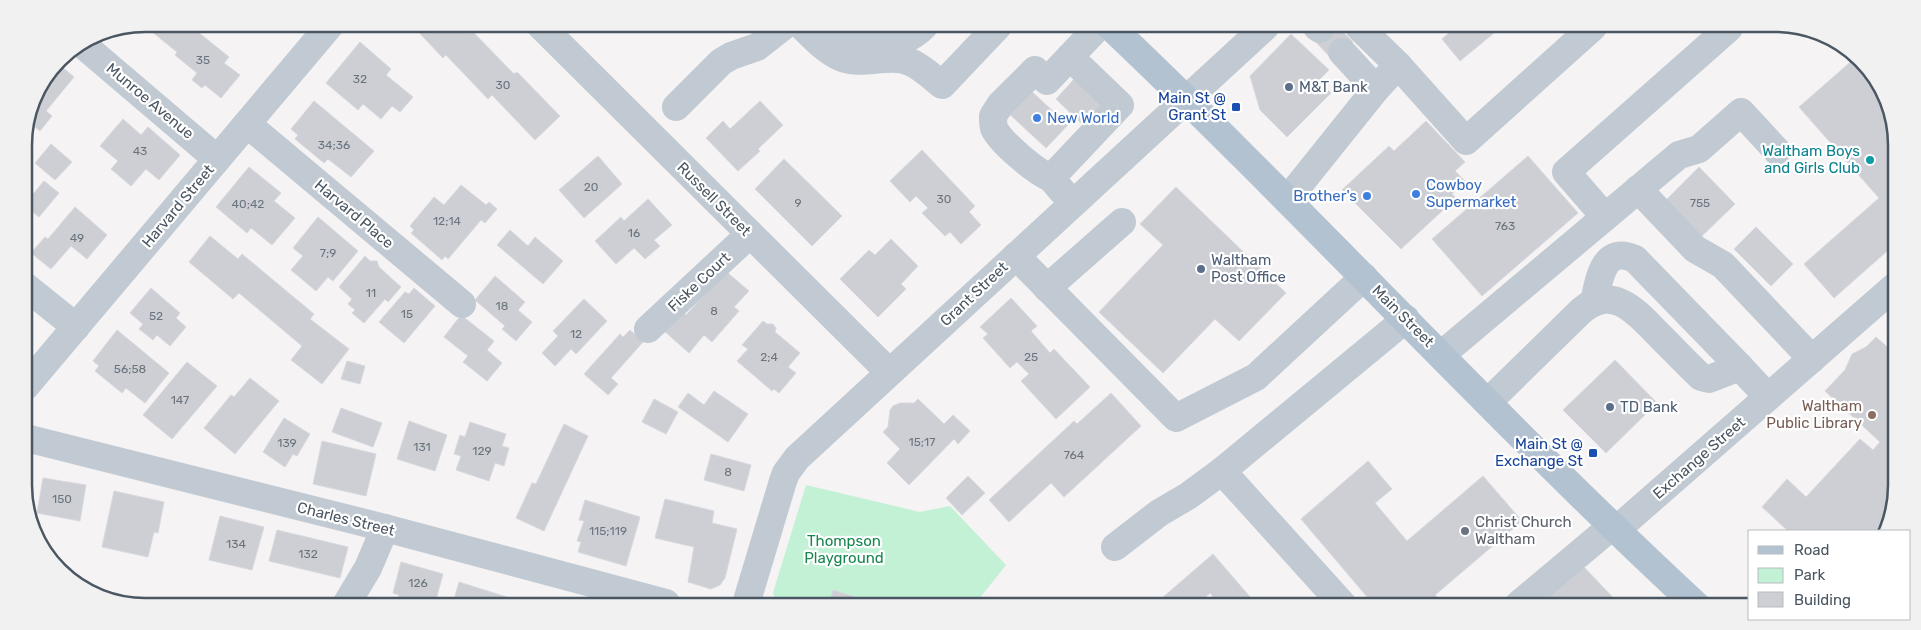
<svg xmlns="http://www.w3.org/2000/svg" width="1921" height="630" viewBox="0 0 1921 630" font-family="Rubik,sans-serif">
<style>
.green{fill:#c3f1d5}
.building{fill:#cdcfd5;stroke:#d7d9de}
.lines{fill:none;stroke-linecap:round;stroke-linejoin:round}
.minor{stroke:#c1cad2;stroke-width:28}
.major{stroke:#b3c2d1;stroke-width:28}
.service-dot{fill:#5c6f8a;stroke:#fff;stroke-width:2}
.transit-dot{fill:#1a4fb4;stroke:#fff;stroke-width:2}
.shop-dot{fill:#3f7fe0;stroke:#fff;stroke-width:2}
.culture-dot{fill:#0f9aa8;stroke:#fff;stroke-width:2}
.education-dot{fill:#8d6e63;stroke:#fff;stroke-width:2}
.worship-dot{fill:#6b7280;stroke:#fff;stroke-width:2}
.labels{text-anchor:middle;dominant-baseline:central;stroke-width:4.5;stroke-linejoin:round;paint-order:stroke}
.number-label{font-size:12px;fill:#6b747e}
.service-label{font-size:15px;fill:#4e5e75;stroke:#fff;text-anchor:start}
.transit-label{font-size:15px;fill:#164399;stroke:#fff;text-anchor:end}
.street-label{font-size:15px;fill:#4a5661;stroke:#fff}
.shop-label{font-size:15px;fill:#366cbe;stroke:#fff;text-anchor:start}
.culture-label{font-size:15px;fill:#0d838f;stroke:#fff;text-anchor:end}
.education-label{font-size:15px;fill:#785e54;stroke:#fff;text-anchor:end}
.worship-label{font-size:15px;fill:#5b616d;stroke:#fff;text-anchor:start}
.park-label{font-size:15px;fill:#17864f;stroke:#fff}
.rim{fill:none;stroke:#4a5661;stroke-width:2.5}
</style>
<rect width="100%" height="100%" fill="#f5f3f3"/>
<polygon class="green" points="806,485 920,512 950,506 1006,565 975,604 777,603 773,593"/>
<g class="building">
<polygon points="156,24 188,24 229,57 224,63 240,75 221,98 205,85 202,88 192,80 197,73 175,55 177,52 151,31"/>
<polygon points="411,24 460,25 469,34 472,31 514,74 517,72 560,116 535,140 492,95 488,99 446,55 443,58"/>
<polygon points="1323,27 1338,27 1353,42 1334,61 1312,38"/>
<polygon points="1456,27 1490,27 1494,33 1460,61 1442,39"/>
<polygon points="1291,34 1329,70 1318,81 1331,93 1287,137 1260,110 1250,76"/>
<polygon points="360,42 391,69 386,75 413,97 400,112 392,106 381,119 363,104 358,110 326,83"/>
<polygon points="1855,58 1867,65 1895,122 1894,245 1834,298 1804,264 1879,198 1799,107"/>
<polygon points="57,63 74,77 46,111 52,116 40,131 28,121 33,99"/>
<polygon points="1076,77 1104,103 1083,125 1056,99"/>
<polygon points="1028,88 1068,125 1046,148 1006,111"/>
<polygon points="314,101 374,151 351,177 328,159 324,163 295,139 298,135 291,129"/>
<polygon points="760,101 783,125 758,149 760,151 738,171 706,138 723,121 730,129"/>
<polygon points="123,119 141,135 148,127 180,155 159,180 146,169 131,186 111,169 118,161 100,146"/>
<polygon points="1426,121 1465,162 1455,171 1466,182 1452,194 1456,198 1401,249 1342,190 1389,146 1394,151"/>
<polygon points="51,144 72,162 55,180 35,163"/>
<polygon points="922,150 975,206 969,212 981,225 961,244 950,232 945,236 922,213 928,208 916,196 910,202 890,181"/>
<polygon points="598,156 622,184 584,218 559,190"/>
<polygon points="1528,156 1578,213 1482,296 1432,239"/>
<polygon points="784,159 842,216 812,246 755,189"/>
<polygon points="249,167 281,193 274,201 295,218 272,245 251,228 247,233 216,207"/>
<polygon points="1699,167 1735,204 1700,238 1664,202"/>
<polygon points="44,181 59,193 39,217 24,205"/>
<polygon points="461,185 486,205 489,202 497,209 485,223 481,220 448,259 445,256 442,260 411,233 414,230 410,226 434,197 444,205"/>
<polygon points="1176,187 1286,293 1239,341 1215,319 1163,373 1099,312 1163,245 1140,224"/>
<polygon points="648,199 672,225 654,240 660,246 645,259 634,248 616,264 595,241 621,217 624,221"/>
<polygon points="75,207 107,235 87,259 71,246 51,269 31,253 45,237 48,239"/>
<polygon points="318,217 358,251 333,281 328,277 316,291 291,270 303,256 293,248"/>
<polygon points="1756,227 1793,264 1771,286 1734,249"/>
<polygon points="510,230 528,246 535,237 563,261 543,284 497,245"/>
<polygon points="210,236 238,259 242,254 314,314 310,319 349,349 322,384 291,360 302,346 239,293 233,299 189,262"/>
<polygon points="891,239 918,266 901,284 906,289 878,317 840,279 869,250 875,255"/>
<polygon points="365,256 370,261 377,261 379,267 401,287 388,302 385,299 364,323 352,313 355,310 348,304 352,299 339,287"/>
<polygon points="722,268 749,291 734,307 739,311 712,342 704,335 689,353 662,329 680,310 686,315 712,287"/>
<polygon points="495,276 525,302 518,310 532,322 516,341 502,329 505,326 475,300"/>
<polygon points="151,288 180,313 176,318 186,327 170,346 157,335 153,340 139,329 143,324 130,313"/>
<polygon points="414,288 435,306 404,343 379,322 405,292 409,294"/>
<polygon points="1011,298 1037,326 1031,331 1050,353 1054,349 1090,387 1056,419 1021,381 1029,374 1017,362 1010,368 983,338 988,334 980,327"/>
<polygon points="584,299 607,321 576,354 571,349 555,366 542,353 558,336 553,331"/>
<polygon points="25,311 30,316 25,322"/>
<polygon points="461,315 494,341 487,350 502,363 487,381 463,362 468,356 444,337"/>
<polygon points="763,321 767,324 773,324 776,328 775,332 800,353 788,367 796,373 779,393 774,389 772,391 737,361 748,349 742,345"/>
<polygon points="117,330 169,373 145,403 126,388 122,393 95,371 99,366 93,361"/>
<polygon points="630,330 643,342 611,378 618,384 608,395 584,374 620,334 623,337"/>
<polygon points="1876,337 1894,353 1893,516 1886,531 1788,531 1762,507 1787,479 1806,497 1860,439 1873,450 1880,442 1825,391 1845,370 1852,354 1866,347"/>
<polygon points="1615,360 1657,403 1606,453 1563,410"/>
<polygon points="347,361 365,366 360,384 341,379"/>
<polygon points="187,362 217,386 172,439 143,415"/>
<polygon points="250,378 279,401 235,454 204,428 231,395 234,397"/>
<polygon points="714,391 748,414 728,442 678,407 688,393 704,405"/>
<polygon points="1111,393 1141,426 1064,497 1051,483 1009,522 989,500 1074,421 1077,424"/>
<polygon points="654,399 678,412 666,434 642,422"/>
<polygon points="918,399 944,424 953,415 970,431 958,444 954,439 909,485 887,463 900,449 883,432 888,427 890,410 893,406 900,403 914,403"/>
<polygon points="341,408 382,423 373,447 332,432"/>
<polygon points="284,418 310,434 297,456 293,454 285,467 263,452"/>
<polygon points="409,421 447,435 435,471 397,459"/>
<polygon points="470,422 506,434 502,446 509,448 504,466 495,463 489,481 456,470 461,456 454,454 460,435 465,437"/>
<polygon points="564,424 588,436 544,531 516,518 532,483 536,484"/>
<polygon points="322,441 376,454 366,496 313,484"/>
<polygon points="711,454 751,465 744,491 704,480"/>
<polygon points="1368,461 1392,489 1375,503 1407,541 1483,476 1522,521 1435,595 1440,600 1433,605 1374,605 1301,519"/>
<polygon points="968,476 985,493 962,515 946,498"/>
<polygon points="43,478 86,485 80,521 37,513"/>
<polygon points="114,491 164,502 158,533 154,532 148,557 102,547"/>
<polygon points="665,499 714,511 712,523 737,529 725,578 720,585 711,589 688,582 694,547 655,538"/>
<polygon points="585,500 640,517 626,566 578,552 581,542 577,541 584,521 579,520"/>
<polygon points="220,516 264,527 252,570 209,560"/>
<polygon points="277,530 348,547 340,578 269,561"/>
<polygon points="1213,554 1257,605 1220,605 1210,593 1196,605 1154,605"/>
<polygon points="401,562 443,574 435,603 397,603 399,595 393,593"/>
<polygon points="1583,566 1621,606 1536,605"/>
<polygon points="459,582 516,600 515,603 453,603"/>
<polygon points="833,590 861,599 860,604 829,604"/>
</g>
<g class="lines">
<g class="minor">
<polyline points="540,25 889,372"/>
<path d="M 801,25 C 813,37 825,50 840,57 C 862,67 888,53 910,62 C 922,67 932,77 942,85 L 998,26"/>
<path d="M 832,25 C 854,54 901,50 924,26"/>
<polyline points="1317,27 1320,29"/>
<polyline points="1359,27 1398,65 1466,141 1593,27"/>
<polyline points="82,44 217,159"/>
<polyline points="1342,52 1376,89"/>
<polyline points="676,107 721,62 731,56 757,47 785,25"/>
<polyline points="247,124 462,304"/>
<path d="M 1051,178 C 1036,172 1000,142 994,128 C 993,124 993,120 993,116 L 1000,105 L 1035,70 L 1047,81 L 1099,26"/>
<polyline points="1638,189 1695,249 1723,265 1812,359"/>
<polyline points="1062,191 1051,178 1120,105 1070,57"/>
<polyline points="1287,200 1376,89 1398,65"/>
<polyline points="1605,217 1566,172 1729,28"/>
<polyline points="1016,256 1176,418 1256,377 1364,277"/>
<polyline points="25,286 76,327"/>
<polyline points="1047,288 1122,222"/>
<path d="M 1594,302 C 1599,280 1603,244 1635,259 L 1740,367"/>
<polyline points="648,329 750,234"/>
<polyline points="1441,355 1679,155 1699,149 1741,112 1777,151"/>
<polyline points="25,387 331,24"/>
<path d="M 1488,402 L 1581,311 C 1614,283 1637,313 1660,336 C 1674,350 1687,364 1701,377 L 1709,379 L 1740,367 L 1768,397"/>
<polyline points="26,438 385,528 666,603"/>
<polyline points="1222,471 1343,605"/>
<polyline points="1616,530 1894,287"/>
<polyline points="1115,547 1159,513 1188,496 1222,471 1406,319"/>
<polyline points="347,603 368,568 385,528"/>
<polyline points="746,604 783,481 786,473 797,458 1265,27"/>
<polyline points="1518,605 1611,527"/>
</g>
<path class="major" d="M 1110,26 C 1309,215 1495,419 1697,606"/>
</g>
<g class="service-dot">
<circle cx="1289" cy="87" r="5"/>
<circle cx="1201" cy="269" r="5"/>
<circle cx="1610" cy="407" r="5"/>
</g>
<g class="transit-dot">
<rect x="1231" y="102" width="10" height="10" rx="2.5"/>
<rect x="1588" y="448" width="10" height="10" rx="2.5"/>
</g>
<g class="shop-dot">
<circle cx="1037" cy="118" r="5"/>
<circle cx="1416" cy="194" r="5"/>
<circle cx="1367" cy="196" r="5"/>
</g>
<circle class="culture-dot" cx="1870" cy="160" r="5"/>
<circle class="education-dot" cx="1872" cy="415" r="5"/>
<circle class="worship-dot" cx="1465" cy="531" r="5"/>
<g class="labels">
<g class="number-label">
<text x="203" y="60">35</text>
<text x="360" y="79">32</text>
<text x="503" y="85">30</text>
<text x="334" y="145">34;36</text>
<text x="140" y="151">43</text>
<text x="591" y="187">20</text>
<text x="944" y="199">30</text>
<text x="798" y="203">9</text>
<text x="1700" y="203">755</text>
<text x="248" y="204">40;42</text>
<text x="447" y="221">12;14</text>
<text x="1505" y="226">763</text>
<text x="634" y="233">16</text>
<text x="77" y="238">49</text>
<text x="328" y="253">7;9</text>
<text x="371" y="293">11</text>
<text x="502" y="306">18</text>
<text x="714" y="311">8</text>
<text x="407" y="314">15</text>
<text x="156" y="316">52</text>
<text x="576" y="334">12</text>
<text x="769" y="357">2;4</text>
<text x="1031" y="357">25</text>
<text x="130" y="369">56;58</text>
<text x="180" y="400">147</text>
<text x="922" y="442">15;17</text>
<text x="287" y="443">139</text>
<text x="422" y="447">131</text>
<text x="482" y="451">129</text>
<text x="1074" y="455">764</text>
<text x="728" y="472">8</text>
<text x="62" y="499">150</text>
<text x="608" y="531">115;119</text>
<text x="236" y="544">134</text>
<text x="308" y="554">132</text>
<text x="418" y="583">126</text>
</g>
<g class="service-label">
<text x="1299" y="87">M&amp;T Bank</text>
<text x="1211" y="260">Waltham<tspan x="1211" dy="17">Post Office</tspan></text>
<text x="1620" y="407">TD Bank</text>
</g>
<g class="transit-label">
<text x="1226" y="98">Main St @<tspan x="1226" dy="17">Grant St</tspan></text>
<text x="1583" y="444">Main St @<tspan x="1583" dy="17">Exchange St</tspan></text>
</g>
<g class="street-label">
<text transform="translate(150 101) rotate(40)">Munroe Avenue</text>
<text transform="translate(714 199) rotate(45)">Russell Street</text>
<text transform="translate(178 206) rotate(-50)">Harvard Street</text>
<text transform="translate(354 214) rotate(40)">Harvard Place</text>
<text transform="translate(699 282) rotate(-43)">Fiske Court</text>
<text transform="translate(974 294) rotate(-43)">Grant Street</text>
<text transform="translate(1403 316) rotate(45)">Main Street</text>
<text transform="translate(1699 458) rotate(-41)">Exchange Street</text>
<text transform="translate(346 519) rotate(14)">Charles Street</text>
</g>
<g class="shop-label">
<text x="1047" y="118">New World</text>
<text x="1426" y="185">Cowboy<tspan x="1426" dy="17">Supermarket</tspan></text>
<text x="1357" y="196" text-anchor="end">Brother's</text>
</g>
<g class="culture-label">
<text x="1860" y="151">Waltham Boys<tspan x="1860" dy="17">and Girls Club</tspan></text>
</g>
<g class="education-label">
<text x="1862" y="406">Waltham<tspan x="1862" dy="17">Public Library</tspan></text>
</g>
<g class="worship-label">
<text x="1475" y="522">Christ Church<tspan x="1475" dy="17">Waltham</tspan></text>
</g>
<g class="park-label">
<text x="844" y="541">Thompson<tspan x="844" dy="17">Playground</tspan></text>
</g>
</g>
<path d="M0 0H1921V630H0ZM145 32H1775A113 113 0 0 1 1888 145V485A113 113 0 0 1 1775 598H145A113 113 0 0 1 32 485V145A113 113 0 0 1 145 32Z" fill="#f1f1f2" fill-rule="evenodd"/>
<path class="rim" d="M145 32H1775A113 113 0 0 1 1888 145V485A113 113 0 0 1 1775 598H145A113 113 0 0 1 32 485V145A113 113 0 0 1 145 32Z"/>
<rect x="1748" y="530" width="162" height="90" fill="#ffffff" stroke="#b7bbc0"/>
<rect x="1758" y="546" width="25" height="8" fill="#b3c2d1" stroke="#b7bbc0"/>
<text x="1794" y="555" font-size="15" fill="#4a5661">Road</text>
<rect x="1758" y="568" width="25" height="15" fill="#c3f1d5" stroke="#b7bbc0"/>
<text x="1794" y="580" font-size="15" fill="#4a5661">Park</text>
<rect x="1758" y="592" width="25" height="15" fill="#cdcfd5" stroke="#b7bbc0"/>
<text x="1794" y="605" font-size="15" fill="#4a5661">Building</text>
</svg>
